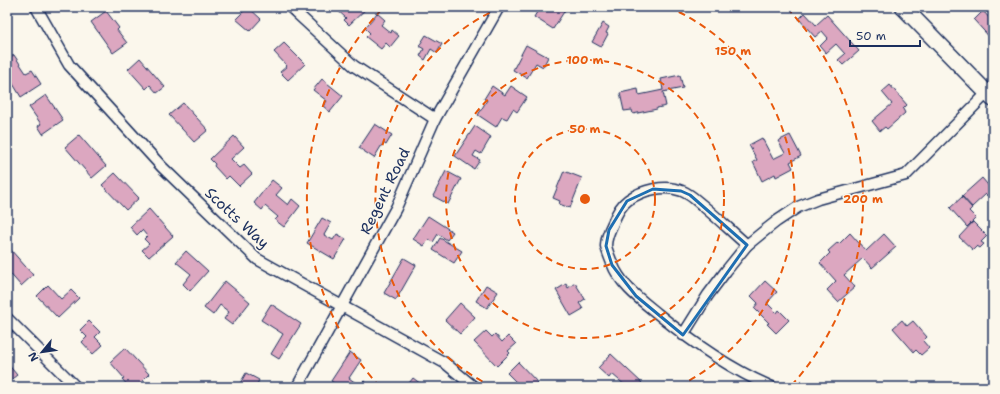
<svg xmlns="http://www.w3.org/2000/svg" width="1000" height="394" viewBox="0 0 1000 394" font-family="'Shantell Sans',sans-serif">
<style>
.building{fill:#dca7c0;stroke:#1b2f5e}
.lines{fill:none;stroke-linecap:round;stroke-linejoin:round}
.street-casing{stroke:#1b2f5e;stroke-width:13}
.secondary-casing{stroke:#1b2f5e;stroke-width:18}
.street{stroke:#fbf7ec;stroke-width:10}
.secondary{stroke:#fbf7ec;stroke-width:15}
.marked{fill:none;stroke:#1f6fb2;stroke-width:3;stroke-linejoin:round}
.ring{fill:none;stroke:#e8590c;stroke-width:2;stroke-dasharray:7 5}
.labels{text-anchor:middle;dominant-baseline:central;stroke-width:3;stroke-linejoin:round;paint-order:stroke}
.street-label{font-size:15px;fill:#1b2f5e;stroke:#fbf7ec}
.centre{fill:#e8590c;stroke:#fbf7ec;stroke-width:2}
.ring-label{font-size:12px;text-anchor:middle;font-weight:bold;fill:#e8590c;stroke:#fbf7ec;stroke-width:3;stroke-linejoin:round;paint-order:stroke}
</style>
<rect width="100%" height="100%" fill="#fbf7ec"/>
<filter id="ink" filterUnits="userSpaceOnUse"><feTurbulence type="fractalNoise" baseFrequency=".025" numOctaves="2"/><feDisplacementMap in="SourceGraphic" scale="8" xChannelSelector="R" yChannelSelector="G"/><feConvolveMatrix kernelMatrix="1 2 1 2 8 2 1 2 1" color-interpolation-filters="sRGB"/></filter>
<g filter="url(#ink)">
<g class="building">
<polygon points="248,7 261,19 250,31 236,19"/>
<polygon points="330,7 368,7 349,25 344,20 346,18 335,8 333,10"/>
<polygon points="540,7 546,8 547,7 567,7 553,29 534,17"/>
<polygon points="106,11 119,28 117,30 127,43 113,53 91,22"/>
<polygon points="983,11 993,22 993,41 974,20"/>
<polygon points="377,13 385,20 381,25 391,33 392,30 399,36 390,47 386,43 381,49 366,37 370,33 365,28"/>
<polygon points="805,13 816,25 827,15 859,51 843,65 838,60 845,54 836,44 826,53 820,46 828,38 822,31 815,37 799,19"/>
<polygon points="603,23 609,27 606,33 608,34 601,47 592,42"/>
<polygon points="426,35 442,44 437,53 431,49 425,60 420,56 424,49 419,46"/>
<polygon points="284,43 305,64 288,80 280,72 287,66 274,52"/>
<polygon points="526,45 548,57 543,67 536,63 527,78 513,70"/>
<polygon points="14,55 26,73 32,70 41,84 21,97 7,74 7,69 9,68 7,66 7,59"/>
<polygon points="140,58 165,87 157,93 150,85 146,89 128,69"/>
<polygon points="680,75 683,88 663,92 666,106 657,108 657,109 633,114 632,110 624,111 620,93 638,89 639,95 663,90 661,79"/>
<polygon points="322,79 343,96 330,112 323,106 327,101 313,90"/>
<polygon points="890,85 907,105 903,109 905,113 887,129 885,127 880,131 872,121 892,104 882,92"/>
<polygon points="492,86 505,95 511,86 527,97 517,112 513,109 507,119 502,117 496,127 478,115 487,100 484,99"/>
<polygon points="46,95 63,120 43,134 38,126 41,124 29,107"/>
<polygon points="183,103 208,130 194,142 169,115"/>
<polygon points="375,124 392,135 386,145 383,143 374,158 359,148"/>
<polygon points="475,126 491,137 481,154 476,151 473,156 480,160 474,169 455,156"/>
<polygon points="79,135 106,166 92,178 65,147"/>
<polygon points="790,135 801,156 790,162 793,168 776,177 775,174 762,181 753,162 757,160 749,145 762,138 773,159 785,153 778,141"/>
<polygon points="234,136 244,147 231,159 240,168 244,165 252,174 239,186 229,176 226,179 214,166 215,164 210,159"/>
<polygon points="446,171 461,179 448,204 433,196"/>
<polygon points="564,171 582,178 570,208 559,204 560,201 553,198"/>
<polygon points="115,173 139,198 126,210 102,185"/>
<polygon points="982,178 993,191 987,196 986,194 972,207 962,196"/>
<polygon points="272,180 282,188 276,195 288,205 292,199 300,206 284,227 275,220 278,217 265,206 262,210 254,203"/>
<polygon points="962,197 972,208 969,211 976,218 967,227 950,208"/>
<polygon points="149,209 173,236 149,257 142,250 149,244 144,239 147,236 142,230 137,235 130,227"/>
<polygon points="428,216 453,232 447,240 438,234 433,242 429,239 424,246 413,239"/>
<polygon points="322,218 331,223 324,235 333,240 337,234 346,239 334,259 307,243"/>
<polygon points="973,222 987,236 981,242 984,244 980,248 977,246 973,250 959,237"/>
<polygon points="850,233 866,251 884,234 896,247 872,268 863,258 844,275 855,287 838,302 827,290 836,281 820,263 830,253 828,251 838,242 839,244"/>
<polygon points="440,238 462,251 454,263 433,250"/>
<polygon points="10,249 33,275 21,286 7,270 7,251"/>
<polygon points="186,251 208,271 190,291 183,284 191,274 176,262"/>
<polygon points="404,258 416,265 396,300 384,293"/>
<polygon points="225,281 250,302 232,325 224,319 229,312 220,305 213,315 204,308"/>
<polygon points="765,281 777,292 767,303 777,313 779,310 789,320 776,333 767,324 769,323 754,308 758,303 751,296"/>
<polygon points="575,283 585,299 579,303 583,309 571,316 556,290 566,284 568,288"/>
<polygon points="48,285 61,299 71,290 79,298 58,318 37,296"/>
<polygon points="486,285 498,292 487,308 476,301"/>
<polygon points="460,303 475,317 460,334 445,320"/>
<polygon points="271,304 301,324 279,359 271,354 283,334 261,320"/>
<polygon points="902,320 907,326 913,321 927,337 923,341 929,348 921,355 916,350 914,352 893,328"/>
<polygon points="89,321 100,332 95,337 103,345 93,354 82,342 87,337 80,330"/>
<polygon points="486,331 492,337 495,334 502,342 508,336 516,344 508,351 510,353 497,366 474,342"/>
<polygon points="125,348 149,374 136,387 129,387 122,379 124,378 110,362"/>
<polygon points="350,352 361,360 349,378 360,386 364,381 371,386 370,387 340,387 331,381"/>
<polygon points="611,354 642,383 638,387 627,387 612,374 609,378 598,368"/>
<polygon points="518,362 538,383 534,387 521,387 507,373"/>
<polygon points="7,363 17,375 7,383"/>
<polygon points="246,373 259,380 256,387 238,387"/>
<polygon points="413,378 425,387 406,387"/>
</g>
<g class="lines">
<defs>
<g id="street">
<polyline points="36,7 69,65 162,167 257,259 445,363 474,387"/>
<polyline points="290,7 354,66 435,119"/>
<path d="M 747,245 C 732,232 718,218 702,205 C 696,200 690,194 682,191 C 665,184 642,190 628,200 C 621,205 616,215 613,223 C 610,229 606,239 606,246 C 607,251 610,258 612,263 C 620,285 641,300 658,314 C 693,343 730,369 772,387"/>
<polyline points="7,318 76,387"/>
<polyline points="683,335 708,295 726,271 747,245 763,232 777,221 798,207 818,199 906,175 993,87"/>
<polyline points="297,387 396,208 435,119 499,7"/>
</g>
<polyline id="secondary" points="903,7 993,99"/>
</defs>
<use href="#street" class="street-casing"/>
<use href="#secondary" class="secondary-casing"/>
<use href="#street" class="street"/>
<use href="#secondary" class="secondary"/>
</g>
</g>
<path class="marked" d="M 653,189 L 681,191 L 690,195 L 747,245 L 683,335 L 636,296 L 612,265 L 606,246 L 609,230 L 627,201 Z"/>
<g class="ring">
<circle cx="585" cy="199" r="70"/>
<circle cx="585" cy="199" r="139"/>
<path d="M493 387A209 209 0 0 1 502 7M668 7A209 209 0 0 1 677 387"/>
<path d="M380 387A278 278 0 0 1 383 8M787 8A278 278 0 0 1 790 387"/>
</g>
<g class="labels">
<g class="street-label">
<text transform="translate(385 191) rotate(-64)">Regent Road</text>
<text transform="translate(237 218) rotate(43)">Scotts Way</text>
</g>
</g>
<circle cx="585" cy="199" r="6" class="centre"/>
<g class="ring-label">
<text x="733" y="55">150 m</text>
<text x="585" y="64">100 m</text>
<text x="585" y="133">50 m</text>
<text x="863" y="203">200 m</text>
</g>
<rect width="1000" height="394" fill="none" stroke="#fbf7ec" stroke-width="24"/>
<rect x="12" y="12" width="976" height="370" fill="none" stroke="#1b2f5e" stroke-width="1.5" filter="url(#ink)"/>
<g transform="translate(42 352) rotate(241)" stroke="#fbf7ec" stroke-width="3" paint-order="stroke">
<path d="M0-3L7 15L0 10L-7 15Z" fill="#1b2f5e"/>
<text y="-6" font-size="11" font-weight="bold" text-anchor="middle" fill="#1b2f5e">N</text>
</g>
<path d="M850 40v6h70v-6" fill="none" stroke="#1b2f5e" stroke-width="2"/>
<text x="856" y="40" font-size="12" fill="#1b2f5e" stroke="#fbf7ec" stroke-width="3" paint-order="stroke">50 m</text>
</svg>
